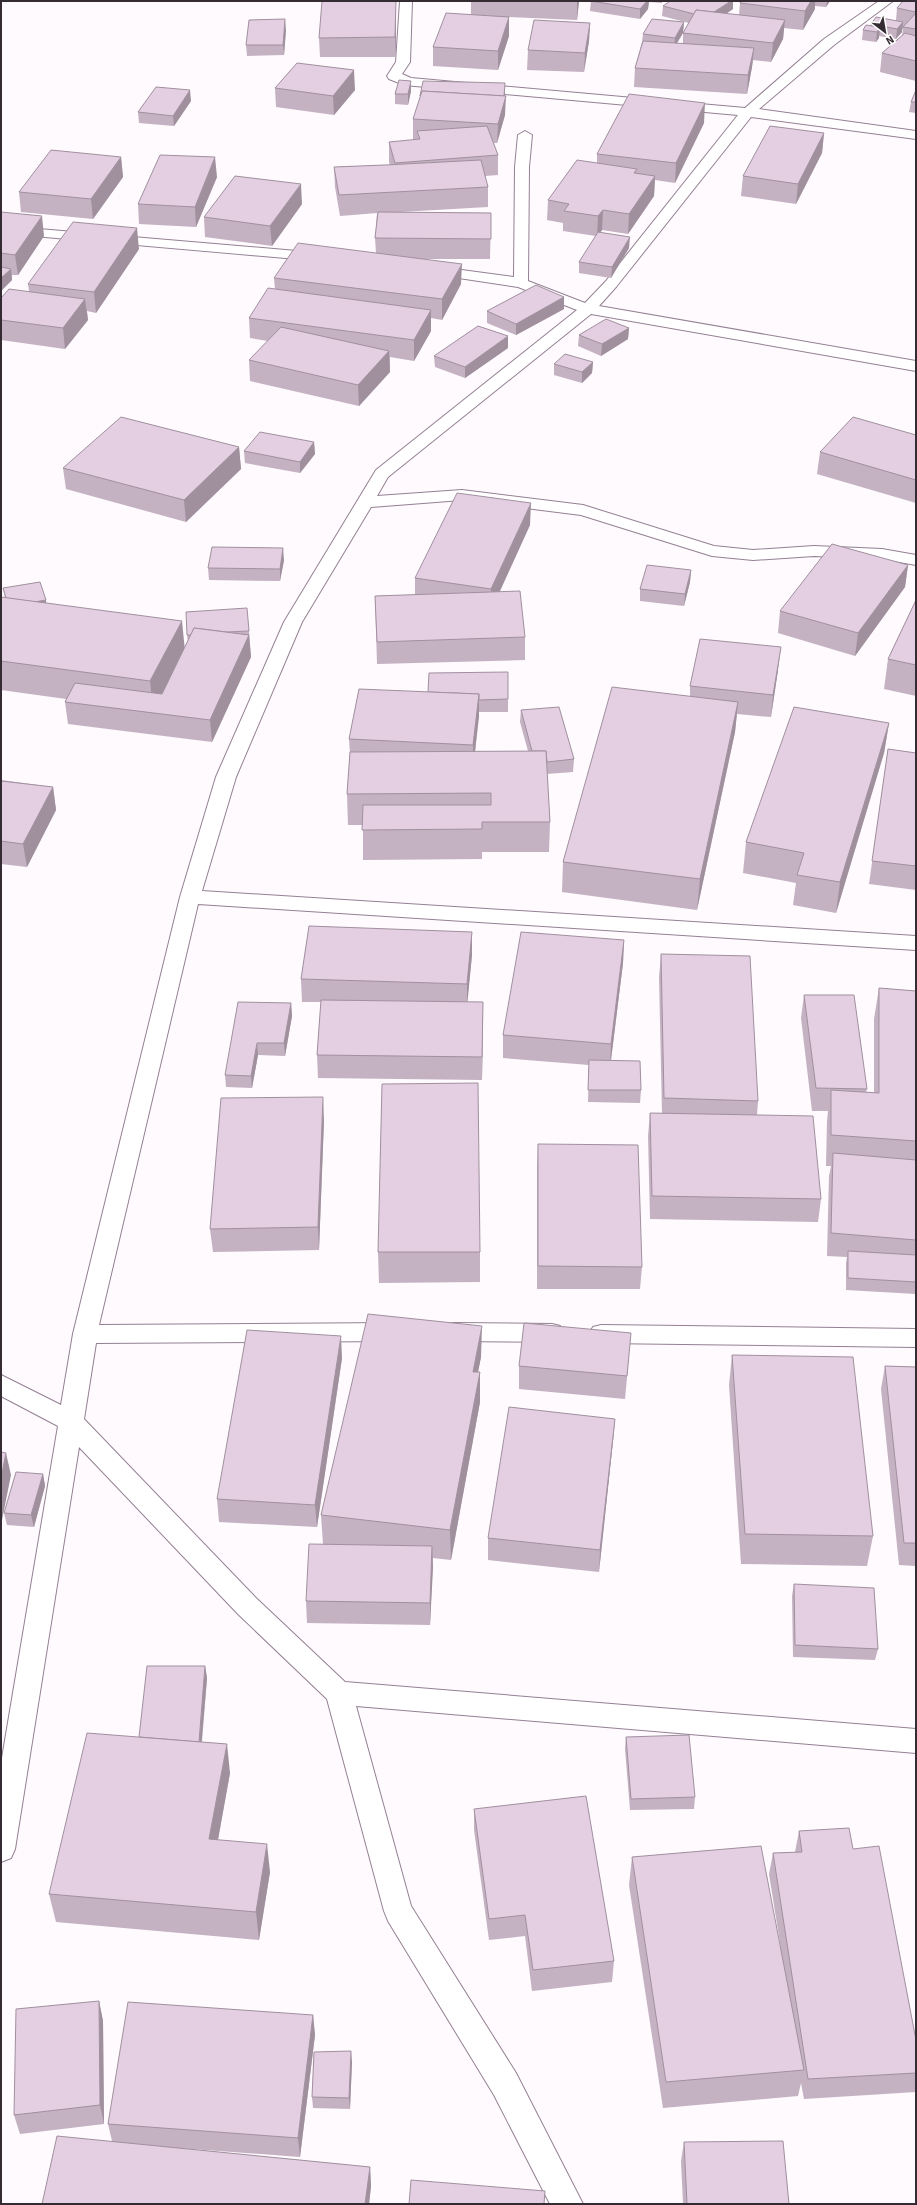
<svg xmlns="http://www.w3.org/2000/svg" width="917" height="2205" viewBox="0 0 917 2205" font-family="'Source Sans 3',sans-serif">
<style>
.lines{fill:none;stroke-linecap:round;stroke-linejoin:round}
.minor-casing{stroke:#948093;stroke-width:2}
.minor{fill:#fff;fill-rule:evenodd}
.wall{fill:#c4b1c2}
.shaded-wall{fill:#a0909e}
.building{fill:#e4cee2;stroke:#a0909e}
</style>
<rect width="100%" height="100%" fill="#fefafe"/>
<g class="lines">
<defs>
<g id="minor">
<polygon points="400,1 412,1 410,62 402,74 411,78 745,108 824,39 879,1 893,1 834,45 759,109 916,131 916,139 751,117 616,287 599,306 916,361 916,371 591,314 388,477 377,496 462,490 583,505 714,546 753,550 814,546 882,549 916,555 916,565 882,559 814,556 753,560 712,556 581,515 462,500 371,507 302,622 236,777 202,891 916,936 916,950 198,904 99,1325 394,1323 402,1325 406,1332 402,1339 394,1341 96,1343 84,1419 256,1598 345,1682 916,1729 916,1753 356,1706 411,1906 516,2073 583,2204 550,2204 494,2095 388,1921 384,1911 327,1699 238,1614 79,1447 15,1849 11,1858 1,1862 1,1764 58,1426 1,1396 1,1375 61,1405 73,1334 180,897 216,777 284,622 376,470 577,310 518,287 432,274 427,273 425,270 427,267 432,266 514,277 515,167 518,135 525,131 532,135 529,167 528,281 585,303 606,281 738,115 404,85 389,79 387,76 396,62"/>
<polygon points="27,228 320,253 325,254 327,257 325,260 320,261 22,235 20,232 22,229"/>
<polygon points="453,1323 552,1324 560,1326 564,1333 560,1340 552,1342 453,1341 445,1339 441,1332 445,1325"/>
<polygon points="601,1325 916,1329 916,1347 601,1343 593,1341 589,1334 593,1327"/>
</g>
</defs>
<use href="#minor" class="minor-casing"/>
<use href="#minor" class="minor"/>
</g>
<g class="wall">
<polygon points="471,1 579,1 577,20 509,17 509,36 498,70 433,66 433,47 471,14"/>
<polygon points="591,1 662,1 662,3 649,2 648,9 640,19 590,11"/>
<polygon points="741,1 830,1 826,7 815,6 815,9 803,30 784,28 783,39 771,62 753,60 752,67 747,94 634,87 635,68 642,42 643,34 684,22 683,33 677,43 683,44 683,33 689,23 662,16 663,6 733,9 726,14 739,15 740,3"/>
<polygon points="916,1 916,81 880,72 882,53 902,36 903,29 902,29 902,32 896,39 879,36 879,38 876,42 862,40 863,30 870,26 871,24 896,20 897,8"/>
<polygon points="396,15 396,57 320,57 319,38"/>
<polygon points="590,23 589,41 584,72 527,70 528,50"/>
<polygon points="286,30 284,55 247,56 246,45"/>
<polygon points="275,88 355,90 334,115 276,107"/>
<polygon points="916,90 916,113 909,112 911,102"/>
<polygon points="411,91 408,105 395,104 395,94"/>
<polygon points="505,96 505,115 497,143 493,143 498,155 498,175 485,176 488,187 488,207 400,212 491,213 490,259 421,259 461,284 442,320 431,318 431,331 414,361 390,357 390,372 359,406 250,381 249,360 268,341 250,338 249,318 275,289 274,278 376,253 375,238 377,213 340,216 335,187 334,167 390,165 389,162 389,142 417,140 417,139 413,139 413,119"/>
<polygon points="191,101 174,126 139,123 138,112"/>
<polygon points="704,123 675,183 655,180 654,196 628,234 602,230 600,233 629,248 611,278 579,273 579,262 596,236 563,231 563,223 547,220 548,200 597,163 597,154"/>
<polygon points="824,133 822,153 796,204 741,196 743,176"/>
<polygon points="121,157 123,177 93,219 21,212 19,192"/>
<polygon points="217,177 196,227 139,224 138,204"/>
<polygon points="302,204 272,246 205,237 204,217"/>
<polygon points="1,212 44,236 18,275 12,275 12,280 1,291"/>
<polygon points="139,249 96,313 87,311 88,320 65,349 1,340 1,298 29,291 28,284"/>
<polygon points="564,297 564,309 516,335 487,323 487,311"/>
<polygon points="629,328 628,339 601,356 578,346 579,335"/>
<polygon points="508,348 465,378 435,367 434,356"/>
<polygon points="593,362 592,373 582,383 554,375 554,364"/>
<polygon points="916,435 916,503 817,474 820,452"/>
<polygon points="314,442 315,454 300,473 245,463 244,451"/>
<polygon points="239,447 241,469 186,522 66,489 63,468"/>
<polygon points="530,525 499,592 525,637 525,660 377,664 375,596 415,595 415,578"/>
<polygon points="284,560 280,581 209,580 208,568"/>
<polygon points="908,565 905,587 855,656 778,633 780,611"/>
<polygon points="691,570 690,582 684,606 640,601 640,589"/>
<polygon points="3,588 46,603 185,648 188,642 187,635 249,631 251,657 212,742 68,724 65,702 66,699 1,690 1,597 5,598"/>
<polygon points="916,600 916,696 884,689 888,659"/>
<polygon points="778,670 771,717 737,714 735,732 697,910 562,892 563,862 690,696 690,686"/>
<polygon points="359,689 508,699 508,712 479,712 475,752 528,751 520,722 521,710 574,759 573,772 547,774 550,822 549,852 482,852 482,859 363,860 363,825 348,825 347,794 350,754 349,739"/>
<polygon points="889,723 884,753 836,913 793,905 796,883 743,873 746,842"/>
<polygon points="888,749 916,753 916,890 869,884"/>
<polygon points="1,780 53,787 56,810 27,867 1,864"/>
<polygon points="472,932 472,955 467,1002 483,1002 482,1080 318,1078 317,1055 321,1002 302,1002 301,979"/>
<polygon points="624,940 623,963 611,1061 641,1090 640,1103 588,1102 589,1065 503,1058 503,1035"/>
<polygon points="661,954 758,1101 757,1115 821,1199 818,1222 650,1219 648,1136 650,1113 662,1113 659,977"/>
<polygon points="879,988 916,991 916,1294 846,1290 846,1263 847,1257 827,1256 829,1176 831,1166 826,1166 827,1121 828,1111 812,1111 801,1018 804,995 867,1089 866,1092 874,1093 874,1019"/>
<polygon points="291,1003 292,1016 285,1056 258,1055 252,1088 226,1087 225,1075"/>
<polygon points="324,1120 319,1250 213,1252 210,1229"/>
<polygon points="538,1144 642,1267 640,1289 537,1289 537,1167"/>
<polygon points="378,1252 480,1252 480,1282 379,1283"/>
<polygon points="732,1355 873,1536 867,1566 741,1564 729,1385"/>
<polygon points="629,1356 625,1399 519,1389 519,1366"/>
<polygon points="481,1357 478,1372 480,1372 480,1402 451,1560 433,1558 430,1625 307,1623 306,1601 323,1544 321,1515"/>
<polygon points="342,1358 317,1527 219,1522 217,1499"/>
<polygon points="885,1366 916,1367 916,1566 899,1565 881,1389"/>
<polygon points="615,1419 613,1441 599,1572 488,1560 488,1538"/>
<polygon points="43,1474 45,1486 34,1527 7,1525 4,1513"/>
<polygon points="794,1584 878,1649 875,1660 793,1657 792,1596"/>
<polygon points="205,1666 207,1678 202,1742 230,1773 218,1840 270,1872 259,1940 56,1922 49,1894 139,1737"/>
<polygon points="626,1737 695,1797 694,1809 630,1810 625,1749"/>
<polygon points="474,1809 614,1961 612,1982 532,1991 525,1936 489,1940 474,1830"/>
<polygon points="799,1831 853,1849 916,2040 916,2092 804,2099 801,2083 798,2096 663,2108 629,1885 632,1857 781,1949 769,1874 773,1853 795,1852"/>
<polygon points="99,2001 103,2021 104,2124 20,2134 14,2115"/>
<polygon points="313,2015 315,2035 300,2157 178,2148 370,2167 371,2186 369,2204 42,2204 112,2141 108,2124"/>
<polygon points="352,2062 350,2109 313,2108 312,2097"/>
<polygon points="684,2142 789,2204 683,2204 681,2161"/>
</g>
<g class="shaded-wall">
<polygon points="396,1 396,57 395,37"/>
<polygon points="577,1 579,1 577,20"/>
<polygon points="647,1 649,1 648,9 640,19 640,9"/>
<polygon points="731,1 733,1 733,9 706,27 707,17"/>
<polygon points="811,1 815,1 815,9 803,30 805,11"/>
<polygon points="827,1 830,1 826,7"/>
<polygon points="509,17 509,36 498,70 498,51"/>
<polygon points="285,19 286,30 284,55 283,45"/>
<polygon points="785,20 783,39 771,62 773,43"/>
<polygon points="684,22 683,33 674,48 675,38"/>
<polygon points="903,22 902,32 896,39 897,29"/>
<polygon points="590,23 589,41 584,72 585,53"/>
<polygon points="880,27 879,38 876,42 877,32"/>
<polygon points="754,48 752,67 747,94 748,75"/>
<polygon points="354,70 355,90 334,115 333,96"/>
<polygon points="411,81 411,91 408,105 408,94"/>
<polygon points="505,83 505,94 504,101 506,96 505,115 497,143 498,124 503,99"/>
<polygon points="190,90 191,101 174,126 173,116"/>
<polygon points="705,103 704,123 675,183 676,163"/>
<polygon points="824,133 822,153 796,204 798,184"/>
<polygon points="121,157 123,177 93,219 91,199"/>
<polygon points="215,157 217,177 196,227 195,207"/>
<polygon points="655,176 654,196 628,234 629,214"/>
<polygon points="301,184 302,204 272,246 270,226"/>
<polygon points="603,210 602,230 597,237 598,216"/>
<polygon points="42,216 44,236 18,275 15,255"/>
<polygon points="137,228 139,249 96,313 94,292"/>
<polygon points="630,237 629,248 611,278 612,267"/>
<polygon points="462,264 461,284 442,320 442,299"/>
<polygon points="11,269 12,280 1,291 1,278"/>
<polygon points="564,297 564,309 516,335 516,324"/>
<polygon points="85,299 88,320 65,349 63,328"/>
<polygon points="431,310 431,331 414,361 414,340"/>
<polygon points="629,328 628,339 601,356 602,344"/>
<polygon points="508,336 508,348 465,378 465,367"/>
<polygon points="389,351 390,372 359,406 358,385"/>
<polygon points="593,362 592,373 582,383 582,372"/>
<polygon points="314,442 315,454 300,473 300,462"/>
<polygon points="239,447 241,469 186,522 184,500"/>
<polygon points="531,503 530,525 491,611 491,589"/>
<polygon points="283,548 284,560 280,581 280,569"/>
<polygon points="908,565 905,587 855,656 858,633"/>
<polygon points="691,570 690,582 684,606 685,594"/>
<polygon points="46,600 47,612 8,606"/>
<polygon points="182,621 185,651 153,711 150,681"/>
<polygon points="249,635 251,657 212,742 210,720"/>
<polygon points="781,647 778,670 771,717 773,695"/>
<polygon points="479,694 479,717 473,768 473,745"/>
<polygon points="738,702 735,732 697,910 700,879"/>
<polygon points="889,723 884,753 836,913 840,882"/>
<polygon points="53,787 56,810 27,867 23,844"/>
<polygon points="472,932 472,955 467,1007 467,984"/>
<polygon points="624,940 623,963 610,1067 611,1044"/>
<polygon points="483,1002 483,1025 482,1080 482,1057"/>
<polygon points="291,1003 292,1016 285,1056 284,1043"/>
<polygon points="257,1043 258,1055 252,1088 251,1076"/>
<polygon points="323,1097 324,1120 319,1250 318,1227"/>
<polygon points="482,1326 481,1357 472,1402 473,1372"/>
<polygon points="341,1336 342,1358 317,1527 315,1505"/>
<polygon points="480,1372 480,1402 451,1560 450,1530"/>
<polygon points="615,1419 613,1441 599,1572 600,1550"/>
<polygon points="6,1453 11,1475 2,1520 1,1517 1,1478"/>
<polygon points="43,1474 45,1486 34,1527 31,1515"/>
<polygon points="432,1546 433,1568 430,1625 430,1603"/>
<polygon points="205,1666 207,1678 200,1759 199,1748"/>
<polygon points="227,1744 230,1773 213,1867 209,1839"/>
<polygon points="267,1844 270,1872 259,1940 256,1912"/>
<polygon points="99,2001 103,2021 104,2124 100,2105"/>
<polygon points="313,2015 315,2035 300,2157 298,2138"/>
<polygon points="351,2051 352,2062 350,2109 349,2098"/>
<polygon points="370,2167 371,2186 369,2204 365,2204"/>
</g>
<g class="building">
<polygon points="322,1 396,1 395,37 319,38"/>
<polygon points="591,1 647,1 640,9"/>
<polygon points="670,1 731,1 714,12 696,10 694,14 663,6"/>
<polygon points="741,1 811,1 805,11 740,3"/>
<polygon points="903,1 916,1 916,12 897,8"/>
<polygon points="696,10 785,20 773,43 683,33"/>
<polygon points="446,13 509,17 498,51 433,47"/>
<polygon points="915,14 916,14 916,29 903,27"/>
<polygon points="876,17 903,22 897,29 871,24"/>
<polygon points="285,19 283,45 246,45 249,20"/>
<polygon points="652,19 684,22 675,38 643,34"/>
<polygon points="534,20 590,23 585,53 528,50"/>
<polygon points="866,25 880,27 877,32 863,30"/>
<polygon points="905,33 916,36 916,61 882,53"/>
<polygon points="643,41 754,48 748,75 635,68"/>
<polygon points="297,63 354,70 333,96 275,88"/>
<polygon points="399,80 411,81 408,94 395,94"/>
<polygon points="423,81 505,83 504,96 422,91 420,96"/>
<polygon points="156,87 190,90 173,116 138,112"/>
<polygon points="916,90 916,102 911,102"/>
<polygon points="422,91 506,96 498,124 413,119"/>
<polygon points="629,94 705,103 676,163 597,154"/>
<polygon points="487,126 498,155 395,163 389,142 420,139 417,131"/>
<polygon points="770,126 824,133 798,184 743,176"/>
<polygon points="51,150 121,157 91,199 19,192"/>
<polygon points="160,155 215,157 195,207 138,204"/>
<polygon points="481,160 488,187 339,195 334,167 385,165"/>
<polygon points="577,160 637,169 634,173 655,176 629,214 603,210 598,216 564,211 569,204 548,200"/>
<polygon points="235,176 301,184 270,226 204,217"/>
<polygon points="1,212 42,216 15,255 1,253"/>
<polygon points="378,212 491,213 491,239 375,238"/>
<polygon points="73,222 137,228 94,292 28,284"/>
<polygon points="598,232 630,237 612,267 579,262"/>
<polygon points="298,243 462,264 442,299 274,278"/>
<polygon points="1,267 11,269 1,278"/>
<polygon points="536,285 564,297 516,324 487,311"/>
<polygon points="268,288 431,310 414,340 249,318"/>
<polygon points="9,289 85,299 63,328 1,320 1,298"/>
<polygon points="606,319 629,328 602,344 579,335"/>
<polygon points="478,326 508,336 465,367 434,356"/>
<polygon points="281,327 389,351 358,385 249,360"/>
<polygon points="565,354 593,362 582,372 554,364"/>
<polygon points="121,417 239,447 184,500 63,468"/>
<polygon points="853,417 916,435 916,480 820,452"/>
<polygon points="260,432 314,442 300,462 244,451"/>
<polygon points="457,493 531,503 491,589 415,578"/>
<polygon points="832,544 908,565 858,633 780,611"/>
<polygon points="212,547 283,548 280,569 208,568"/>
<polygon points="647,565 691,570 685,594 640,589"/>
<polygon points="40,582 46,600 34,602 6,598 3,588"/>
<polygon points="520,591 525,637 377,642 375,596"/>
<polygon points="1,597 182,621 150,681 1,661"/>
<polygon points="916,600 916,665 888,659"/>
<polygon points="247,608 249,631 226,632 194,628 191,635 187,635 186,612"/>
<polygon points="194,628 249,635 210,720 65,702 75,683 162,694"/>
<polygon points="700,639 781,647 773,695 690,686"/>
<polygon points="508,672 508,699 479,700 479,694 428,692 429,673"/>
<polygon points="612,687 738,702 700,879 563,862"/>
<polygon points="359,689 479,694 473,745 349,739"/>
<polygon points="559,707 574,759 547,762 546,751 532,751 521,710"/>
<polygon points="794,707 889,723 840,882 797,875 804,853 746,842"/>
<polygon points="888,749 916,753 916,866 872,861"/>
<polygon points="546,751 550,822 482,822 482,829 362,830 363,805 491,805 491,793 347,794 350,752"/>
<polygon points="1,781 53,787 23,844 1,841"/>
<polygon points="309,926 472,932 467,984 301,979"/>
<polygon points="521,932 624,940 611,1044 503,1035"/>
<polygon points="661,954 750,956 758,1101 664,1098"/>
<polygon points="879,988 916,991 916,1141 831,1135 831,1090 879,1093"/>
<polygon points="804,995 854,995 867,1089 816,1088"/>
<polygon points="321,1000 483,1002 482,1057 317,1055"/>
<polygon points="238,1002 291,1003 284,1043 257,1043 251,1076 225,1075"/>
<polygon points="589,1060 640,1061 641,1090 588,1090"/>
<polygon points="478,1083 480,1252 378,1252 382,1084"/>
<polygon points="323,1097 318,1227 210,1229 221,1098"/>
<polygon points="650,1113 813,1116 821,1199 652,1196"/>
<polygon points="538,1144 638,1145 642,1267 538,1266"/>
<polygon points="833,1153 916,1160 916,1240 831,1233"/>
<polygon points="848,1251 916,1255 916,1282 848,1278"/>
<polygon points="368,1314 482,1326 473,1372 480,1372 450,1530 321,1515"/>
<polygon points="524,1323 631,1333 627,1376 519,1366"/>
<polygon points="247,1330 341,1336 315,1505 217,1499"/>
<polygon points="732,1355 853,1357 873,1536 745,1534"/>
<polygon points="885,1366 916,1367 916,1543 904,1543"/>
<polygon points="509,1407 615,1419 600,1550 488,1538"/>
<polygon points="1,1452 6,1453 1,1478"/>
<polygon points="16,1472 43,1474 31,1515 4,1513"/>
<polygon points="309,1544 432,1546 430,1603 306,1601"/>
<polygon points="794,1584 874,1588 878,1649 795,1645"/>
<polygon points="147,1666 205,1666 199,1742 139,1737"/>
<polygon points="87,1733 227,1744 209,1839 267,1844 256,1912 49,1894"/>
<polygon points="689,1735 695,1797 631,1799 626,1737"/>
<polygon points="586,1796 614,1961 533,1970 525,1915 489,1919 474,1809"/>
<polygon points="849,1828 853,1849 879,1846 916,2040 916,2073 808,2079 773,1853 802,1852 799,1831"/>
<polygon points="761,1846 804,2070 666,2082 632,1857"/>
<polygon points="99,2001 100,2105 14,2115 16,2009"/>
<polygon points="128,2002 313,2015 298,2138 108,2124"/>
<polygon points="351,2051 349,2098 312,2097 314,2052"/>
<polygon points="57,2136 370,2167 365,2204 42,2204"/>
<polygon points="783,2141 789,2204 687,2204 684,2142"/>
<polygon points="411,2180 545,2191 544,2204 409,2204"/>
</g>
<rect width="917" height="2205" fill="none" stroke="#342b33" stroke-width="4"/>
<g transform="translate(885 32) rotate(149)" stroke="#ffffff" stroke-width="3" paint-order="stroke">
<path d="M0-3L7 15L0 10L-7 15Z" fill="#342b33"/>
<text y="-6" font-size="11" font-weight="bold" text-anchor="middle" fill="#342b33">N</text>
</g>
</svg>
